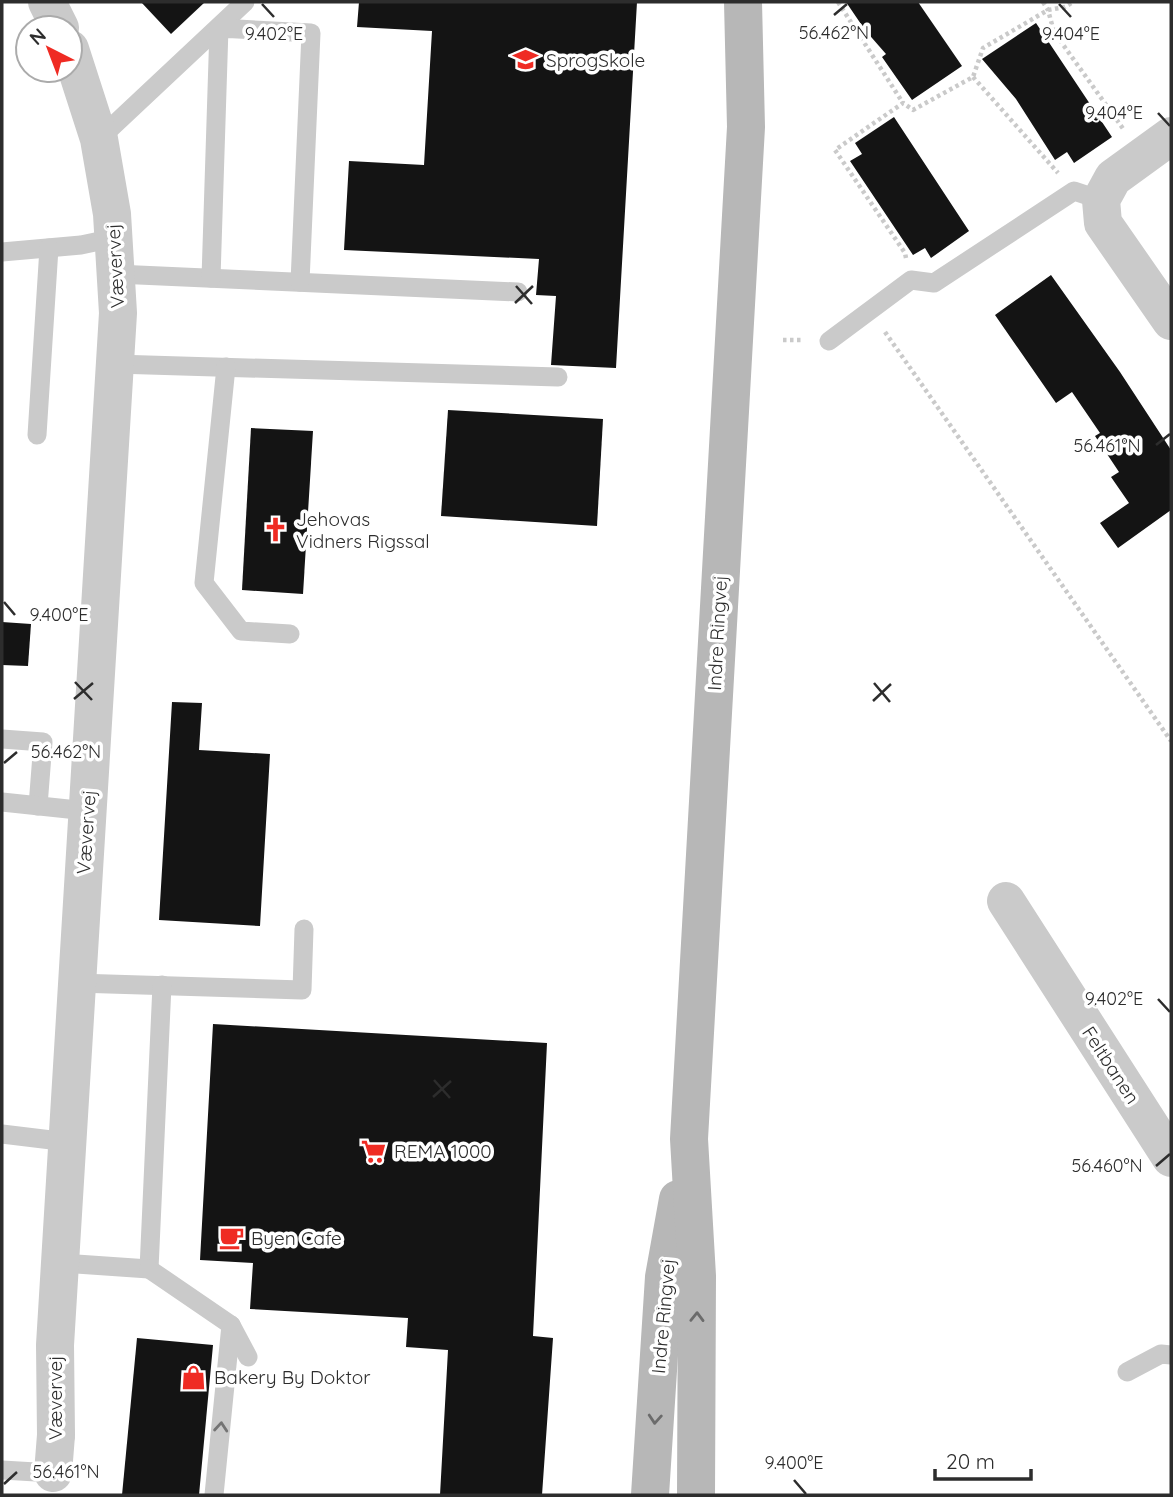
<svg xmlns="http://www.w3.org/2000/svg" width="1173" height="1497" viewBox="0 0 1173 1497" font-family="Quicksand,sans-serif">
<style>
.building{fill:#141414}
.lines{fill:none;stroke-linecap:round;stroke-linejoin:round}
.path{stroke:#cacaca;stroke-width:4.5;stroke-dasharray:3.5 3.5;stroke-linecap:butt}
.service{stroke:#cacaca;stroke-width:19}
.minor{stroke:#cacaca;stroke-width:38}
.tertiary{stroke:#cacaca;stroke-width:38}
.secondary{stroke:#b7b7b7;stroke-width:38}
.oneway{stroke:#6b6b6b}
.oneway2{stroke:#747474}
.ticks{fill:none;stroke:#2d2d2d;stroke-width:2.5}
.labels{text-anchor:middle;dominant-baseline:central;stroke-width:7;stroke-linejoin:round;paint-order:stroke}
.poi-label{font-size:19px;fill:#2d2d2d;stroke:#fff;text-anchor:start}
.street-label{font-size:19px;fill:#2d2d2d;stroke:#fff}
.ticks-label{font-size:18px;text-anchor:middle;fill:#2d2d2d;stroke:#fff;stroke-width:7;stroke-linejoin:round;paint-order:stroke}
</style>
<rect width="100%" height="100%" fill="#fff"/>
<g class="building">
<polygon points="141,2 205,2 171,34"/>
<polygon points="359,2 637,2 616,368 551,365 556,296 536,295 539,259 344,250 349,161 424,165 432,31 357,27"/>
<polygon points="846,2 918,2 962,66 912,100 882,57 886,54 865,30"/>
<polygon points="1036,23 1112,137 1074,163 1067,152 1055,160 1016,99 982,59"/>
<polygon points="894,117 969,231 931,258 925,248 913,255 850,161 862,154 855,143"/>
<polygon points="1051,275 1120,372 1171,450 1171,510 1118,548 1100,523 1129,503 1111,477 1119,472 1095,436 1100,433 1072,392 1056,403 995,315"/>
<polygon points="448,410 603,419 597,526 441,516"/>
<polygon points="251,428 313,431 303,594 242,590"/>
<polygon points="2,622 31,624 28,666 2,665"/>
<polygon points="172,702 202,703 199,750 270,754 260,926 159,920"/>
<polygon points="213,1024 547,1043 533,1336 553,1338 542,1495 440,1495 448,1350 406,1347 408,1318 250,1309 253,1263 200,1260"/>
<polygon points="137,1338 213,1345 199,1495 122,1495"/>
</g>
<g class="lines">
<g class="path">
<polyline points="838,2 903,103"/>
<polyline points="1043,2 1048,10 1054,32 1124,130"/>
<polyline points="973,77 1058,173"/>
<polyline points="906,258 905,253 835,150 903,103 913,110 973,77 983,48 1048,10 1065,7 1073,2"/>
<polyline points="885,332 1171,741"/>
<polyline points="783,340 804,340"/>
</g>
<g class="service">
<polyline points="99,139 245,2"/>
<polyline points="2,252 81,245 114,238"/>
<polyline points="116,274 518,292"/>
<polyline points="211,278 219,28 311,33 300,282"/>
<polyline points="829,341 911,280 934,283 1074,191 1101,200"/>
<polyline points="115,364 558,377"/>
<polyline points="226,367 204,583 241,631 290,634"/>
<polyline points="37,435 49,248"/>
<polyline points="2,739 43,742 38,806"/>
<polyline points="2,802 87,811"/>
<polyline points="76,983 302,990 304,929"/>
<polyline points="2,1134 68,1142"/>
<polyline points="62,1263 149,1269 162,985"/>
<polyline points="149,1269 231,1325 248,1357"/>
<polyline points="1127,1372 1161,1354 1171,1355"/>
<polyline points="2,1470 53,1473"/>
<polyline points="214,1495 231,1325"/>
</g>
<g class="minor">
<polyline points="47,2 60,28"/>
<polyline points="1171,136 1113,178 1101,200 1103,223 1171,321"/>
<polyline points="1006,901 1171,1158"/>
<polyline points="56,1435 55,1345 118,313 112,214 99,139 70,49"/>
</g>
<polyline class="tertiary" points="53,1473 56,1435"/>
<g class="secondary">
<polyline points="650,1495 664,1277 678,1199"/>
<polyline points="696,1495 697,1276 689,1139 746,127 743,2"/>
</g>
</g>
<defs><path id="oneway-chevron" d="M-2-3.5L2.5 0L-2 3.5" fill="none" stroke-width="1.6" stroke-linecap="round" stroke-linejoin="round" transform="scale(1.75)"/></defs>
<g class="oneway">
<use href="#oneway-chevron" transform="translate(697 1317) rotate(-89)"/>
<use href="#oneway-chevron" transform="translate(655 1419) rotate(94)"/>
</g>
<use class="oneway2" href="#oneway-chevron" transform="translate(221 1427) rotate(-85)"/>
<path class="ticks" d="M 262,4 L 274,17M 1059,4 L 1071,17M 834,15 L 847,4M 1158,113 L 1170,126M 516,286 L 532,304M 515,303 L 533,286M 1156,445 L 1170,434M 4,602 L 15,615M 75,682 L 92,700M 874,683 L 890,702M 74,699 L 93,683M 873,701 L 891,684M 4,763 L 17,752M 1158,999 L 1170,1012M 434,1080 L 450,1098M 433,1097 L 451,1081M 1156,1166 L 1170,1154M 794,1480 L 806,1494M 4,1484 L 17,1472"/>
<defs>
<symbol id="school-bare" viewBox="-9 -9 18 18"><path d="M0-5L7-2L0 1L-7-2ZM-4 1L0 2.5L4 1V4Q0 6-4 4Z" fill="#ef2b23" stroke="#fff" stroke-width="2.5" paint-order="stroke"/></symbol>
<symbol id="church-bare" viewBox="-9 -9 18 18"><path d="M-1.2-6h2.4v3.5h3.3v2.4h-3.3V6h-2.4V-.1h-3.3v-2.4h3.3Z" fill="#ef2b23" stroke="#fff" stroke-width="2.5" paint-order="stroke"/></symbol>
<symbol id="supermarket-bare" viewBox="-9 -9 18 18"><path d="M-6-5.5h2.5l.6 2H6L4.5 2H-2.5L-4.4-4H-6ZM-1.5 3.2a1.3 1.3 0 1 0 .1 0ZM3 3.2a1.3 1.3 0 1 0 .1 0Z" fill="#ef2b23" stroke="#fff" stroke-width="2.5" paint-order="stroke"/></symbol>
<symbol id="cafe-bare" viewBox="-9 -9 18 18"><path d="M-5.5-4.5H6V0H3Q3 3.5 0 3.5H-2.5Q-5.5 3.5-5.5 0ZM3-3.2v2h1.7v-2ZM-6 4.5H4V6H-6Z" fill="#ef2b23" stroke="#fff" stroke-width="2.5" paint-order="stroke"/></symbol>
<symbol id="shop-bare" viewBox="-9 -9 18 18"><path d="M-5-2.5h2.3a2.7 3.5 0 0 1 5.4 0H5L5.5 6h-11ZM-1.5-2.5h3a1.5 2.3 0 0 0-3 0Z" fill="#ef2b23" stroke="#fff" stroke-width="2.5" paint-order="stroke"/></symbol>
</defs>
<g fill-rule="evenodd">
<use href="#school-bare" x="508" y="42" width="35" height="35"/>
<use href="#church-bare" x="258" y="512" width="35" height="35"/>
<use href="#supermarket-bare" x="356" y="1134" width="35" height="35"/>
<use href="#cafe-bare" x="214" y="1220" width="35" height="35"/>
<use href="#shop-bare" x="176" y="1360" width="35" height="35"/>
</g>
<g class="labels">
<g class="poi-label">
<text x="546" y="60">SprogSkole</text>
<text x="296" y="519">Jehovas<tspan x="296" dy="22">Vidners Rigssal</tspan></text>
<text x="394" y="1151">REMA 1000</text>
<text x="251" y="1238">Byen Cafe</text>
<text x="214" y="1377">Bakery By Doktor</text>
</g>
<g class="street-label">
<text transform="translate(115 266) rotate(-93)">Vævervej</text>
<text transform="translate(717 633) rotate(-87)">Indre Ringvej</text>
<text transform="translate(86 832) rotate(-86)">Vævervej</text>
<text transform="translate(1111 1065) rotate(57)">Feltbanen</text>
<text transform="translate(663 1316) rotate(-85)">Indre Ringvej</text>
<text transform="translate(55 1398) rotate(-90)">Vævervej</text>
</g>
</g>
<g class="ticks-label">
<text x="834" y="39">56.462°N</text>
<text x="274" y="40">9.402°E</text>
<text x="1071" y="40">9.404°E</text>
<text x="1114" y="119">9.404°E</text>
<text x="1107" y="452">56.461°N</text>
<text x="59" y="621">9.400°E</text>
<text x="66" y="758">56.462°N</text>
<text x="1114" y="1005">9.402°E</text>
<text x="1107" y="1172">56.460°N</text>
<text x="794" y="1469">9.400°E</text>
<text x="66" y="1478">56.461°N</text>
</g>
<rect width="1173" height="1497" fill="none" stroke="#2d2d2d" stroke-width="7"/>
<g transform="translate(49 49) rotate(318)"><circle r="33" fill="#ffffff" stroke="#ababab" stroke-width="2"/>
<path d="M0-5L12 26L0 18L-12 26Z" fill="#ef2b23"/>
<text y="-10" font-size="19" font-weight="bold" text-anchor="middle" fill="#2d2d2d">N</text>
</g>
<path d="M935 1469v10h96v-10" fill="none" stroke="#2d2d2d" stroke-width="3.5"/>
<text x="946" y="1469" font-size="21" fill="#2d2d2d" stroke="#ffffff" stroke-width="5" paint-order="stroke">20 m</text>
</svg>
